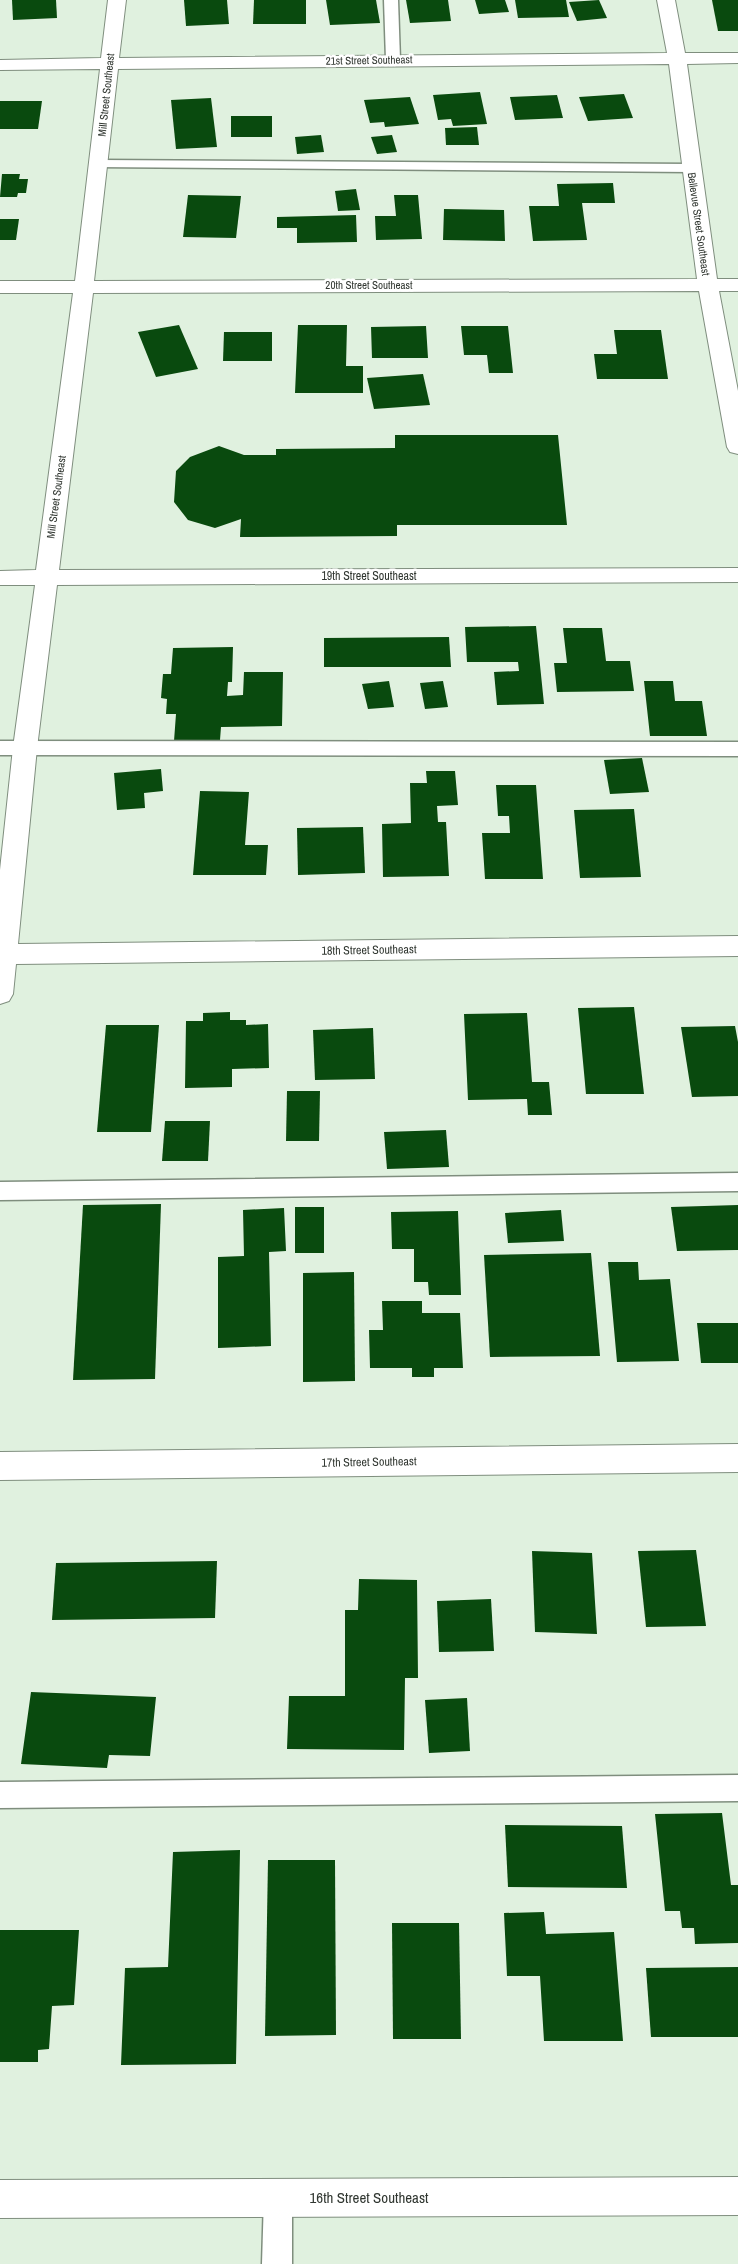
<svg xmlns="http://www.w3.org/2000/svg" width="738" height="2264" viewBox="0 0 738 2264" font-family="'Archivo Narrow',sans-serif">
<style>
.building{fill:#094a0e}
.lines{fill:none;stroke-linecap:round;stroke-linejoin:round}
.service-casing{stroke:#7f8e7e;stroke-width:3}
.minor-casing{stroke:#7f8e7e;stroke-width:2}
.secondary-casing{stroke:#7f8e7e;stroke-width:2}
.service{fill:#fff;fill-rule:evenodd}
.minor{fill:#fff;fill-rule:evenodd}
.secondary{fill:#fff;fill-rule:evenodd}
.labels{text-anchor:middle;dominant-baseline:central;stroke-width:5;stroke-linejoin:round;paint-order:stroke}
.far-street-label{font-size:11px;fill:#313731;stroke:#fff}
.street-label{font-size:12px;fill:#313731;stroke:#fff}
.near-street-label{font-size:15px;fill:#313731;stroke:#fff}
</style>
<rect width="100%" height="100%" fill="#e0f1df"/>
<g class="building">
<polygon points="12,0 56,0 57,18 13,20"/>
<polygon points="184,0 227,0 229,24 186,26"/>
<polygon points="254,0 306,0 306,24 253,24"/>
<polygon points="326,0 376,0 380,23 330,25"/>
<polygon points="406,0 448,0 451,21 410,23"/>
<polygon points="475,0 505,0 509,12 479,14"/>
<polygon points="515,0 566,0 569,17 518,18"/>
<polygon points="599,0 607,18 577,21 569,2"/>
<polygon points="712,0 738,0 738,31 718,31"/>
<polygon points="480,92 487,124 453,126 451,119 438,120 433,95"/>
<polygon points="624,94 633,118 588,121 579,97"/>
<polygon points="557,95 563,118 515,120 510,97"/>
<polygon points="410,97 419,124 385,127 384,122 370,123 364,100"/>
<polygon points="211,98 217,147 176,149 171,100"/>
<polygon points="0,101 42,101 38,129 0,129"/>
<rect x="231" y="116" width="41" height="21"/>
<polygon points="477,127 479,145 446,145 445,128"/>
<polygon points="321,135 324,152 297,154 295,137"/>
<polygon points="392,135 397,152 377,154 371,137"/>
<polygon points="2,174 20,174 19,179 28,179 26,193 18,193 17,197 0,197"/>
<polygon points="613,183 615,203 582,203 587,240 533,241 529,206 559,206 557,184"/>
<polygon points="356,189 360,210 338,211 335,191"/>
<polygon points="188,195 241,196 236,238 183,237"/>
<polygon points="394,195 418,195 422,239 376,240 375,216 396,216"/>
<polygon points="444,209 504,210 505,241 443,240"/>
<polygon points="356,215 357,242 297,243 297,228 277,228 277,217"/>
<polygon points="0,219 19,219 16,240 0,240"/>
<polygon points="179,325 198,369 156,377 138,332"/>
<polygon points="298,325 347,325 346,366 363,366 363,393 295,393"/>
<polygon points="426,326 428,358 372,358 371,327"/>
<polygon points="461,326 508,326 513,373 489,373 487,355 464,355"/>
<polygon points="614,330 661,330 668,379 597,379 594,354 617,354"/>
<polygon points="224,332 272,332 272,361 223,361"/>
<polygon points="423,374 430,405 374,409 367,378"/>
<polygon points="395,435 558,435 567,525 397,525 397,536 240,537 241,519 215,528 188,520 174,502 176,471 190,457 219,446 244,455 276,455 276,449 395,448"/>
<polygon points="536,626 544,704 497,705 494,672 519,671 518,662 467,662 465,627"/>
<polygon points="563,628 602,628 606,661 630,661 634,691 557,692 554,663 567,663"/>
<polygon points="449,637 451,667 324,667 324,638"/>
<polygon points="233,647 232,682 228,682 227,696 243,695 244,672 283,672 282,726 221,727 220,740 174,741 176,714 166,714 167,699 161,698 163,674 171,674 173,648"/>
<polygon points="389,681 394,707 368,709 362,684"/>
<polygon points="443,681 448,707 425,709 420,683"/>
<polygon points="644,681 673,681 675,701 702,701 707,736 650,736"/>
<polygon points="642,758 649,792 610,794 604,760"/>
<polygon points="161,769 163,791 144,793 145,808 117,810 114,773"/>
<polygon points="426,771 455,771 458,805 437,806 438,822 446,822 449,876 383,877 382,824 411,823 410,783 427,783"/>
<polygon points="496,785 536,785 543,879 485,879 482,833 510,833 509,816 498,816"/>
<polygon points="200,791 249,792 245,845 268,845 266,875 193,875"/>
<polygon points="634,809 641,877 580,878 574,810"/>
<polygon points="363,827 365,873 298,875 297,828"/>
<polygon points="634,1007 644,1094 586,1094 578,1008"/>
<polygon points="230,1012 230,1020 246,1020 246,1025 268,1024 269,1068 232,1069 232,1087 185,1088 186,1021 203,1021 203,1013"/>
<polygon points="527,1013 532,1082 549,1082 552,1115 528,1115 527,1099 468,1100 464,1014"/>
<polygon points="106,1025 159,1025 151,1132 97,1132"/>
<polygon points="735,1026 738,1042 738,1096 692,1097 681,1027"/>
<polygon points="373,1028 375,1079 315,1080 313,1030"/>
<polygon points="287,1091 320,1091 319,1141 286,1141"/>
<polygon points="165,1121 210,1121 208,1161 162,1161"/>
<polygon points="446,1130 449,1167 387,1169 384,1132"/>
<polygon points="161,1204 155,1379 73,1380 83,1205"/>
<polygon points="738,1205 738,1250 677,1251 671,1207"/>
<rect x="295" y="1207" width="29" height="46"/>
<polygon points="284,1208 286,1251 269,1252 271,1346 218,1348 218,1257 244,1256 243,1210"/>
<polygon points="561,1210 564,1241 508,1243 505,1213"/>
<polygon points="458,1211 461,1295 429,1295 428,1282 414,1282 414,1249 392,1249 391,1212"/>
<polygon points="591,1253 600,1356 490,1357 484,1255"/>
<polygon points="608,1262 638,1262 639,1280 670,1279 679,1361 617,1362"/>
<polygon points="354,1272 355,1381 303,1382 303,1273"/>
<polygon points="382,1301 422,1301 422,1313 460,1313 463,1368 434,1368 434,1377 412,1377 412,1368 370,1368 369,1330 383,1330"/>
<polygon points="697,1323 738,1323 738,1363 701,1363"/>
<polygon points="696,1550 706,1626 646,1627 638,1551"/>
<polygon points="532,1551 592,1553 597,1634 535,1632"/>
<polygon points="217,1561 215,1618 52,1620 56,1563"/>
<polygon points="359,1579 417,1580 418,1678 405,1678 404,1750 287,1749 289,1696 345,1696 345,1610 358,1610"/>
<polygon points="491,1599 494,1651 439,1652 437,1601"/>
<polygon points="31,1692 156,1697 150,1756 109,1755 107,1768 21,1764"/>
<polygon points="467,1698 470,1751 429,1753 425,1700"/>
<polygon points="722,1813 731,1885 738,1885 738,1943 695,1944 694,1928 682,1928 680,1911 665,1911 655,1814"/>
<polygon points="505,1825 622,1826 627,1888 508,1887"/>
<polygon points="240,1850 236,2064 121,2065 125,1968 168,1967 173,1852"/>
<polygon points="268,1860 335,1860 336,2035 265,2036"/>
<polygon points="544,1912 546,1934 614,1932 623,2041 544,2041 540,1976 507,1976 504,1913"/>
<polygon points="392,1923 459,1923 461,2039 393,2039"/>
<polygon points="0,1930 79,1930 74,2005 52,2006 49,2049 38,2050 38,2062 0,2062"/>
<polygon points="738,1967 738,2037 651,2037 646,1968"/>
</g>
<g class="lines">
<defs>
<g id="service">
<polygon points="384,0 398,0 400,60 393,64 386,60"/>
<polygon points="99,160 691,164 698,168 691,172 94,167 92,164 94,161"/>
<polygon points="0,741 738,742 738,756 0,755"/>
<polygon points="738,1173 738,1191 0,1200 0,1182"/>
<polygon points="738,1775 738,1801 0,1808 0,1782"/>
<polygon points="278,2183 288,2187 292,2197 292,2264 262,2264 264,2197 268,2187"/>
</g>
<g id="minor">
<path d="M 108,0 L 126,0 L 119,58 L 667,53 L 657,0 L 675,0 L 685,53 L 738,53 L 738,63 L 687,64 L 717,279 L 738,279 L 738,291 L 719,291 L 738,391 L 738,454 L 730,452 L 727,447 L 699,291 L 93,293 L 59,570 L 738,568 L 738,582 L 57,585 L 37,748 L 18,944 L 738,936 L 738,956 L 16,964 L 13,994 L 9,1001 L 0,1004 L 0,870 L 13,748 L 35,585 L 0,585 L 0,571 L 36,570 L 73,293 L 0,293 L 0,281 L 75,281 L 100,69 L 0,70 L 0,60 L 101,58 ZM 669,64 L 697,279 L 94,281 L 118,69 Z"/>
<polygon points="738,2177 738,2215 0,2218 0,2180"/>
</g>
<polygon id="secondary" points="738,1444 738,1472 0,1480 0,1452"/>
</defs>
<use href="#service" class="service-casing"/>
<use href="#minor" class="minor-casing"/>
<use href="#secondary" class="secondary-casing"/>
<use href="#service" class="service"/>
<use href="#minor" class="minor"/>
<use href="#secondary" class="secondary"/>
</g>
<g class="labels">
<g class="far-street-label">
<text transform="translate(369 60) rotate(-1)">21st Street Southeast</text>
<text transform="translate(106 95) rotate(-84)">Mill Street Southeast</text>
<text transform="translate(699 224) rotate(82)">Bellevue Street Southeast</text>
<text x="369" y="285">20th Street Southeast</text>
<text transform="translate(56 497) rotate(-82)">Mill Street Southeast</text>
</g>
<g class="street-label">
<text x="369" y="576">19th Street Southeast</text>
<text transform="translate(369 950) rotate(-1)">18th Street Southeast</text>
<text transform="translate(369 1462) rotate(-1)">17th Street Southeast</text>
</g>
<g class="near-street-label">
<text x="369" y="2197">16th Street Southeast</text>
</g>
</g>
</svg>
